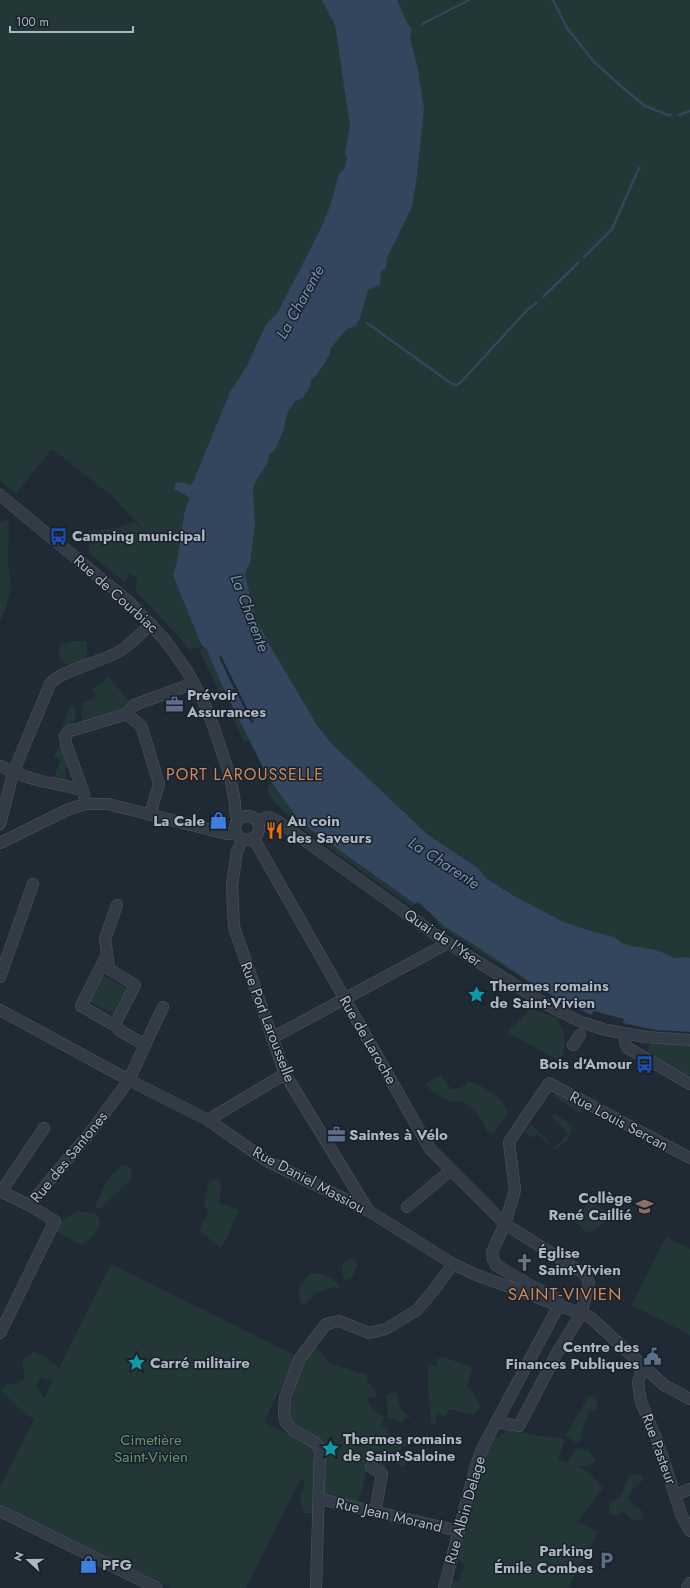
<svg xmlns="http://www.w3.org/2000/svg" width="690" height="1588" viewBox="0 0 690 1588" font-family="Jost,sans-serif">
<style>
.green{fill:#233737;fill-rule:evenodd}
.water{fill:#33465d}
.pier{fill:#202a35}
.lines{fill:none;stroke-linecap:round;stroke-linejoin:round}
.stream{stroke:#33465d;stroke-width:2.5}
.minor-casing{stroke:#4e5761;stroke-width:12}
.minor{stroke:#333c46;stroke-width:11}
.labels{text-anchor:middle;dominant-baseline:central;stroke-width:3;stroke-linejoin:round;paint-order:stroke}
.poi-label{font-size:15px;font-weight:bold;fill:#adb7c3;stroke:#19212a;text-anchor:start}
.street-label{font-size:15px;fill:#adb7c3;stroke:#19212a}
.park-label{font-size:15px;fill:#66926e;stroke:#19212a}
.water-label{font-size:16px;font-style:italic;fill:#758eab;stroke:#19212a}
.neighbourhood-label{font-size:16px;letter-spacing:1px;fill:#d0895b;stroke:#19212a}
.quarter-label{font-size:17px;letter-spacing:1px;fill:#d0895b;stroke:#19212a}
</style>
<rect width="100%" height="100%" fill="#202a35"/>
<g class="green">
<path d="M 0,0 L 690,0 L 690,958 L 683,957 L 675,958 L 657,950 L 631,946 L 622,943 L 614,937 L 594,932 L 564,922 L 514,896 L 487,879 L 478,868 L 427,834 L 331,743 L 317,725 L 272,649 L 254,615 L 245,573 L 250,563 L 255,525 L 253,489 L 257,479 L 268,463 L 269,455 L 284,429 L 287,414 L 295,401 L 310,386 L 311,380 L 330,354 L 331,348 L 346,330 L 355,326 L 368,290 L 380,285 L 381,277 L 380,272 L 385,268 L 278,312 L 266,324 L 247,366 L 230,392 L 193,482 L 181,494 L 190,498 L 185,509 L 177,561 L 173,576 L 202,646 L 190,650 L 182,640 L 136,592 L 137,579 L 130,572 L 125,582 L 89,553 L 88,534 L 92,530 C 107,531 120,527 134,522 L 150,537 L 112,496 L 52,449 L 16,494 L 0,480 Z"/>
<polygon points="5,520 9,522 8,560 11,587 4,614 0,621 0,523"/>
<path d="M 71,641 L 86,641 C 89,661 89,659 72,667 C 59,659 57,659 60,644 Z"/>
<polygon points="202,648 207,650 225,691 224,694 221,695 200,652"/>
<path d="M 108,677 L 129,701 L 127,704 L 128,707 L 122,711 L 84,722 C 80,715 82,710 84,702 L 93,699 L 95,696 L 92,688 L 101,684 Z"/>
<path d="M 71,706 L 75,707 C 76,720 74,724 64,732 L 61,730 Z"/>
<polygon points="236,713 250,741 244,742 232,717"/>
<polygon points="61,746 70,766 65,768 68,784 53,779 61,760 54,757 58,748"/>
<polygon points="272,784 300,822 415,904 412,907 299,826 268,795 268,786"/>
<polygon points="435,917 450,930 505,965 538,988 437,925"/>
<polygon points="102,975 126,988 113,1013 88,1001"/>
<path d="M 530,1008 L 556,1018 C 564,1033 567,1039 562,1056 L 556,1059 L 508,1033 L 510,1028 L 515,1025 Z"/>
<polygon points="650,1043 690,1046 690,1074 685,1081 646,1055"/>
<path d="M 441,1075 L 451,1089 L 459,1089 L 469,1081 L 480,1085 L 502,1100 L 508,1114 L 493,1134 L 487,1132 C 481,1116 475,1110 461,1101 L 452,1103 L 432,1091 L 425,1084 Z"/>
<polygon points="549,1088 584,1107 581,1114 555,1097 554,1093 546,1095 544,1103 522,1128"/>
<polygon points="554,1114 559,1116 573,1127 567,1141 555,1150 538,1134 531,1138 524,1131 532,1125 554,1148 568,1134 551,1116"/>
<path d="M 126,1165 L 132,1170 L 131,1179 L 100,1209 L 95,1208 C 102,1192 107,1171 126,1165 Z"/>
<polygon points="219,1178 221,1188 219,1203 239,1210 226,1240 220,1248 199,1230 208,1214 204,1202 209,1182"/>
<polygon points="589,1200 612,1214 595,1231 586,1232 576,1222"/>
<polygon points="78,1211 97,1214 100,1223 94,1236 81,1245 56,1231 60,1222"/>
<polygon points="666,1237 690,1249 690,1335 632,1305"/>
<polygon points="350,1259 355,1260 357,1266 352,1278 345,1281 342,1272 343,1264"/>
<path d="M 111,1264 L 296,1356 L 264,1422 L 315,1448 L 311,1457 L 316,1458 L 317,1506 L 312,1513 L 304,1513 L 300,1497 L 305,1483 L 301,1478 L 246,1588 L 172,1588 L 0,1504 L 0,1487 L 34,1419 L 26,1415 L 1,1391 L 7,1383 L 17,1384 L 25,1378 L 22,1360 L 33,1352 L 45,1356 L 59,1368 ZM 40,1377 L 53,1381 L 44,1398 L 36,1387 Z"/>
<path d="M 310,1273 C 325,1274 331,1276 340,1287 C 323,1288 316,1292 305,1305 L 300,1301 L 299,1287 Z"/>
<path d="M 317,1347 L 329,1362 L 329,1363 L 367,1375 L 367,1381 L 372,1386 L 377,1394 L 376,1398 L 367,1396 L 371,1409 L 384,1417 L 382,1423 L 379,1426 L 389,1428 L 388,1432 L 397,1442 L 407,1439 L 410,1443 L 401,1448 L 402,1456 L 408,1461 L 403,1468 L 392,1458 L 385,1462 L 386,1471 L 367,1467 L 358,1505 L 323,1495 L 322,1450 L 292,1426 L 287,1408 L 288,1403 L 291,1403 L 293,1399 L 289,1395 C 296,1379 303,1355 317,1347 Z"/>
<polygon points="444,1357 473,1368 467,1386 475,1395 480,1407 473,1415 449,1409 445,1416 437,1414 436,1424 431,1423 427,1374 429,1365 436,1366 437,1359"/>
<polygon points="396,1391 401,1409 411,1418 406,1418 400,1424 397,1420 388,1418 386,1395"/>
<polygon points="592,1396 598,1401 596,1410 589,1412 583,1428 581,1441 575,1442 566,1435 588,1397"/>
<polygon points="506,1430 522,1433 565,1439 558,1460 567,1463 577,1448 588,1450 597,1461 590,1465 579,1466 591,1475 603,1488 578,1522 598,1532 568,1588 449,1588 451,1580 459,1582 465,1564 459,1560 458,1555 483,1461 494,1439 505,1433"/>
<polygon points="637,1473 644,1479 631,1491 629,1500 643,1512 642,1519 633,1521 623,1512 615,1516 609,1514 610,1503 621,1496 629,1475"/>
</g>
<polygon class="water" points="322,0 397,0 407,23 412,29 410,38 418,69 424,109 417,175 412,207 387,258 386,268 380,272 381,277 380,285 368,290 360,318 355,326 346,330 331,348 330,354 316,376 311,380 310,386 303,398 295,401 287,414 284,429 275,450 269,455 268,463 257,479 253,489 255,525 250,563 245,573 254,615 272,649 317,725 331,743 427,834 478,868 487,879 514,896 564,922 594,932 614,937 622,943 631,946 657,950 675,958 683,957 690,958 690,1032 655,1030 623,1023 624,1019 594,1011 591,1015 538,988 505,965 444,926 418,902 415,904 300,822 268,778 220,681 207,650 202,646 173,576 177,561 185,509 190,498 174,489 176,483 183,482 190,485 193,482 230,392 247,366 266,324 278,312 321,228 330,206 339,174 344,169 347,158 345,152 350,126 336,31 335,25"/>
<polygon class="pier" points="221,656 254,722 251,723 236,691 225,696 224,694 234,689 219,657"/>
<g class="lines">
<g class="stream">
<polyline points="553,0 567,28 594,62 622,87 645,106 668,115 671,115"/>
<polyline points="422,24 469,0"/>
<polyline points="679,115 690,111"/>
<polyline points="584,257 612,229 639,168"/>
<polyline points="543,297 578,263"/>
<polyline points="367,323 452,384 457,385 463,380 528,309 536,303"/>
</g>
<defs>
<g id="minor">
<polyline points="0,495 128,601 165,640 187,671 204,703 214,728 230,776 235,803 235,811 238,820"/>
<polyline points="127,714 141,726 143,731 159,784 150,814"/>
<path d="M 0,766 C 13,772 27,778 41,781 C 55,784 70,786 83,791"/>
<polyline points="86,804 83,791 66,744 65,736 70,731 127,714 134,705 194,683"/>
<circle cx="247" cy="828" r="12"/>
<polyline points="257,821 269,817 282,824 440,938 547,1005 581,1022 606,1030 646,1037 690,1040"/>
<path d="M 0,824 L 13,773 L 50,684 C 62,669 105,662 123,649 C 133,642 142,632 151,624"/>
<polyline points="254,839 430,1149 505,1224 586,1275 589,1283 581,1314 557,1353 519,1426 496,1422"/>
<polyline points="243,840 237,851 232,885 234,927 285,1074 368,1210"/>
<polyline points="0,843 69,809 86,804 108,804 227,834 236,833"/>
<polyline points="0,977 33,884"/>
<polyline points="0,1010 129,1080 208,1120 267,1161 369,1211 453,1264 474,1274 590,1317 664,1385 690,1399"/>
<polyline points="116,1026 117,1020 135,985 109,969 105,939 117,905"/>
<polyline points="625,1034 625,1043 628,1048 690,1084"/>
<polyline points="272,1038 448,943"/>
<polyline points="145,1045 163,1007"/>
<polyline points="573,1045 580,1035"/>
<polyline points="208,1120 285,1074"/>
<polyline points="0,1191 29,1205 55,1221 0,1333"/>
<polyline points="1,1192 44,1128"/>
<polyline points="29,1205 93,1129 129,1080 145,1045 119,1030 116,1026 81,1006 107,955"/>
<polyline points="407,1207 451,1170"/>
<polyline points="558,1301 554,1297 526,1283 496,1265 493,1259 492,1252 505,1224 515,1190 509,1142 549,1083 690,1158"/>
<polyline points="643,1366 638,1382 641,1402 657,1440 681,1514 690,1531"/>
<polyline points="371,1467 382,1474 375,1512"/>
<polyline points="675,1495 690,1489"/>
<polyline points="320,1499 459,1531"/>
<polyline points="0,1511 157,1588"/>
<polyline points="316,1588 320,1450 316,1443 293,1430 286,1423 284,1414 285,1397 300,1358 326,1324 339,1321 369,1333 386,1329 417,1310 433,1291 453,1264"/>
<polyline points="444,1588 476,1465 483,1447 559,1305"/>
<polyline points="687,1588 690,1583"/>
</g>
</defs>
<use href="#minor" class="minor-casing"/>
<use href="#minor" class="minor"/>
</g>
<defs>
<symbol id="bus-bare" viewBox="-9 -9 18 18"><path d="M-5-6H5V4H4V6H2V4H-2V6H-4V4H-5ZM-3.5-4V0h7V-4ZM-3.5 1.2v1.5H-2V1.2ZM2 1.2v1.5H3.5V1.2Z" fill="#1a4fb4" stroke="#19212a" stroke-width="2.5" paint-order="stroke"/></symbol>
<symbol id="office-bare" viewBox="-9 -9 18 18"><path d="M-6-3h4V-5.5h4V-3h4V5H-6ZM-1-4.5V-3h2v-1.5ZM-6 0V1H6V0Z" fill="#5c6f8a" stroke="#19212a" stroke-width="2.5" paint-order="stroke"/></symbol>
<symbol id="shop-bare" viewBox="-9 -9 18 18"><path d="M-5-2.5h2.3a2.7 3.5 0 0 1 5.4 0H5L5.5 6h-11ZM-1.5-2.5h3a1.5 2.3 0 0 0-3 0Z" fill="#3f7fe0" stroke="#19212a" stroke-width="2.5" paint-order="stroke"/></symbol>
<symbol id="restaurant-bare" viewBox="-9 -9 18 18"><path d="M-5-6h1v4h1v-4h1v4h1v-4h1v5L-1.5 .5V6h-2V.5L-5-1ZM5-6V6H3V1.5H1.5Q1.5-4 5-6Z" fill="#e8710a" stroke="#19212a" stroke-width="2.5" paint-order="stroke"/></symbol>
<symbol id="sight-bare" viewBox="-9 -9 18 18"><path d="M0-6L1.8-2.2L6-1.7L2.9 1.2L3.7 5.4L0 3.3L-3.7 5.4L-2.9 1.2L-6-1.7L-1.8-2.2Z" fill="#0f9aa8" stroke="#19212a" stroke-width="2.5" paint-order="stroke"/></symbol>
<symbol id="school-bare" viewBox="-9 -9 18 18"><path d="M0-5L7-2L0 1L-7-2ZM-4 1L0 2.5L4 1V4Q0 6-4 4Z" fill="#8d6e63" stroke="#19212a" stroke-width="2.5" paint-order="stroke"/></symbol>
<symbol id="church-bare" viewBox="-9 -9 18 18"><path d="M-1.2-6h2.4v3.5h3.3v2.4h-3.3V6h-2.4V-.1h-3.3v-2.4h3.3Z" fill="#6b7280" stroke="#19212a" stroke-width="2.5" paint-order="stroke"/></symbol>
<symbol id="civic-bare" viewBox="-9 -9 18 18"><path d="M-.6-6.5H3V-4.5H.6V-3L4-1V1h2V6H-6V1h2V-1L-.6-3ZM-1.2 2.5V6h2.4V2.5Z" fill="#5c6f8a" stroke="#19212a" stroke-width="2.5" paint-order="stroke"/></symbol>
<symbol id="parking-bare" viewBox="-9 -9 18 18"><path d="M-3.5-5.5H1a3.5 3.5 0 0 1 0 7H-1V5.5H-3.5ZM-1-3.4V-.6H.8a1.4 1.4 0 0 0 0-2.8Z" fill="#5c6f8a" stroke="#19212a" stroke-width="2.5" paint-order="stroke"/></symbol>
</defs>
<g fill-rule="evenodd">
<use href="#bus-bare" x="46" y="524" width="25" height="25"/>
<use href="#office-bare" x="162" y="692" width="25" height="25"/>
<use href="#shop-bare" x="206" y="808" width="25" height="25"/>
<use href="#restaurant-bare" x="262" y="818" width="25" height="25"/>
<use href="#sight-bare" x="464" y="982" width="25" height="25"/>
<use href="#bus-bare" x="632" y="1052" width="25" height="25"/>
<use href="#office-bare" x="324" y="1122" width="25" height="25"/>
<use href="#school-bare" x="632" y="1194" width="25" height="25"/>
<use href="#church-bare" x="512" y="1250" width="25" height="25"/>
<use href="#civic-bare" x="640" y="1344" width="25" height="25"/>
<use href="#sight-bare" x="124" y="1350" width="25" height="25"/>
<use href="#sight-bare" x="318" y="1436" width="25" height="25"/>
<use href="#parking-bare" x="594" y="1548" width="25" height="25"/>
<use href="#shop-bare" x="76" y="1552" width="25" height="25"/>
</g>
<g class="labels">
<g class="poi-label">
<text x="72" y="536">Camping municipal</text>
<text x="187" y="695">Prévoir<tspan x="187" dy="17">Assurances</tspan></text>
<text x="205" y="821" text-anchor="end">La Cale</text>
<text x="287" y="821">Au coin<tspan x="287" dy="17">des Saveurs</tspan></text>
<text x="490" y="986">Thermes romains<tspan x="490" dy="17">de Saint-Vivien</tspan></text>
<text x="632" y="1064" text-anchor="end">Bois d'Amour</text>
<text x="349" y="1135">Saintes à Vélo</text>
<text x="632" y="1198" text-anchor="end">Collège<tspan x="632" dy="17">René Caillié</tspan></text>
<text x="538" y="1253">Église<tspan x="538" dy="17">Saint-Vivien</tspan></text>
<text x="639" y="1347" text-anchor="end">Centre des<tspan x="639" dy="17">Finances Publiques</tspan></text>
<text x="150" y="1363">Carré militaire</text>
<text x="343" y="1439">Thermes romains<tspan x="343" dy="17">de Saint-Saloine</tspan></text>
<text x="593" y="1551" text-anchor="end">Parking<tspan x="593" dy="17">Émile Combes</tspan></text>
<text x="102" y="1565">PFG</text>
</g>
<g class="street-label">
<text transform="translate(116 594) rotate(42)">Rue de Courbiac</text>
<text transform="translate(443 938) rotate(34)">Quai de l'Yser</text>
<text transform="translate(268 1022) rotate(69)">Rue Port Larousselle</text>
<text transform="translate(368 1040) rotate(60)">Rue de Laroche</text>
<text transform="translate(619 1121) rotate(28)">Rue Louis Sercan</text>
<text transform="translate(69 1157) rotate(-51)">Rue des Santones</text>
<text transform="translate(309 1180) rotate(28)">Rue Daniel Massiou</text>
<text transform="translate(659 1449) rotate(70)">Rue Pasteur</text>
<text transform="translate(465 1510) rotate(-74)">Rue Albin Delage</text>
<text transform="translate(389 1515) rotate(13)">Rue Jean Morand</text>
</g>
<g class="park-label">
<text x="151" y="1440">Cimetière<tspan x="151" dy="17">Saint-Vivien</tspan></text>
</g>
<g class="water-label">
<text transform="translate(300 302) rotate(-61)">La Charente</text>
<text transform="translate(250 613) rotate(69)">La Charente</text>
<text transform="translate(444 863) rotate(33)">La Charente</text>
</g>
<g class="neighbourhood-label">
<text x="245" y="774">PORT LAROUSSELLE</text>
</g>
<g class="quarter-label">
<text x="565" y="1294">SAINT-VIVIEN</text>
</g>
</g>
<g transform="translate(28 1560) rotate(291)" stroke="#19212a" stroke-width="3" paint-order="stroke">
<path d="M0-3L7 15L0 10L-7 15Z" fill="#adb7c3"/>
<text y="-6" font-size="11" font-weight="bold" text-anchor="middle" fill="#adb7c3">N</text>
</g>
<path d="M10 26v6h123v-6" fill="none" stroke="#adb7c3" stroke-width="2"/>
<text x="16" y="26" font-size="12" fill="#adb7c3" stroke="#19212a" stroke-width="3" paint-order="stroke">100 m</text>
</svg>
